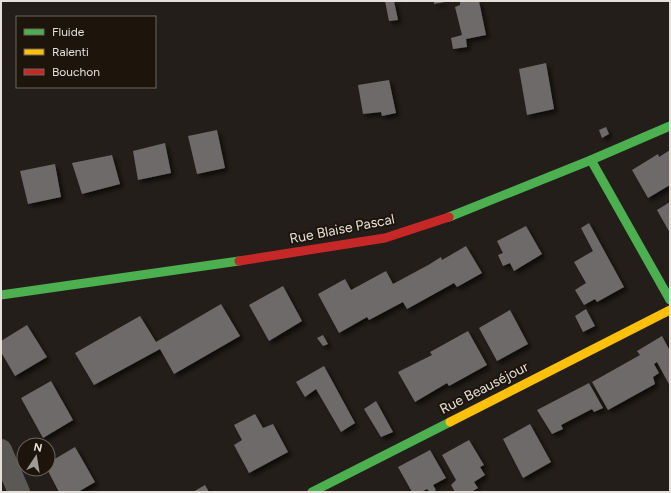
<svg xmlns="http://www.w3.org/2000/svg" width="671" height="493" viewBox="0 0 671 493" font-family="Figtree,sans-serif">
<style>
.building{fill:#6e6a6a;filter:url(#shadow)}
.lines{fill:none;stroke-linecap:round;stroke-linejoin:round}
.street{stroke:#5a5956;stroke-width:22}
.fast{stroke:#4caf50;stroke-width:9}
.slow{stroke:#ffc107;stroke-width:9}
.jam{stroke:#c62828;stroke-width:9}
.labels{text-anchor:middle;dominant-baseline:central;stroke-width:4;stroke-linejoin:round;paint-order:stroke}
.street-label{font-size:14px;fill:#e6e0da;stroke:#1d150c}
</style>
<defs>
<filter id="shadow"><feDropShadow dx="3.5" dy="3.5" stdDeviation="2" flood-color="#0009"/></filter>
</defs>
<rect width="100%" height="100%" fill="#231e19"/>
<g class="building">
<polygon points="385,1 394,1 398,20 389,21"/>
<polygon points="434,1 445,1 445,2 434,4"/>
<polygon points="460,1 479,1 486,35 466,39 467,47 453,49 451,38 462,35 455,7 460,5"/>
<polygon points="546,63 554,109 527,115 519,69"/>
<polygon points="389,80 396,113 382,116 381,112 363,114 358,85"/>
<polygon points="606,127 609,134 602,138 599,130"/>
<polygon points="217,130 225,168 197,174 188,136"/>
<polygon points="165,143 171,173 138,180 133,151"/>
<polygon points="670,150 670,185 648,198 632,170 658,154 659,157"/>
<polygon points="112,155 120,184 82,194 72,163"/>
<polygon points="55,164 61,197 28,204 20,171"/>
<polygon points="670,202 670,233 657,210"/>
<polygon points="589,223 624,287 597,302 595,299 584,305 575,290 586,283 574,262 593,251 581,228"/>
<polygon points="526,226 542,254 514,271 510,263 503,266 498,255 503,253 497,241"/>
<polygon points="466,246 482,273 457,287 454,283 407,309 403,302 369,320 367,317 339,333 318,294 345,279 351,290 386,271 393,284 430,264 441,257 442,260"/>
<polygon points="283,286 302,321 269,341 249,305"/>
<polygon points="221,304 240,336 174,374 160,349 94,385 75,353 140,316 156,342"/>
<polygon points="586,309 595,326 583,332 575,316"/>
<polygon points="510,310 528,344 497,361 479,328"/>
<polygon points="27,325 47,357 15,376 1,352 1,341"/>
<polygon points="468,331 487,365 449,386 447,383 415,402 398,372 432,355 430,352"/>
<polygon points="323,335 328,344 323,346 317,338"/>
<polygon points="662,336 670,351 670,386 657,362 654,364 659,373 653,377 655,384 608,410 592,382 640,355 637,351"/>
<polygon points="324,366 355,423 341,432 316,389 305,397 296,382"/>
<polygon points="51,381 73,420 43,438 21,398"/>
<polygon points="589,383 603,408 594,412 592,409 561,425 563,429 552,434 537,410"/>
<polygon points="376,401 393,432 381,437 364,409"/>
<polygon points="255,414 263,428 273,424 288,452 249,473 234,445 242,440 234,425"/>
<polygon points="530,424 551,462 523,478 503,439"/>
<polygon points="469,440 484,465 480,467 485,475 474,482 478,488 471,492 455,492 451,485 456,480 442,455"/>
<polygon points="75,447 95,482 78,492 59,492 47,469 48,469 48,463"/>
<polygon points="430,450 446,478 433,485 436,490 432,492 430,492 427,489 421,492 412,492 398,467"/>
<polygon points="205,485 209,492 193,492"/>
</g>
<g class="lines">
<polyline class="street" points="1,450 19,492"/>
<g class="fast">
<polyline points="591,160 670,300"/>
<polyline points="449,217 591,160 670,126"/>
<polyline points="1,295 239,261"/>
<polyline points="312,492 450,422"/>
</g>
<polyline class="slow" points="450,422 670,310"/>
<polyline class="jam" points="239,261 385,238 449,217"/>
</g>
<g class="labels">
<g class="street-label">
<text transform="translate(342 229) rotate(-11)">Rue Blaise Pascal</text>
<text transform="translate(484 388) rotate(-27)">Rue Beauséjour</text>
</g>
</g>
<rect width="671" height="493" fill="none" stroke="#e6e0da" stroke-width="4"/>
<rect x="16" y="16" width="140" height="72" fill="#1d150c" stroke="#6d665e"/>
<rect x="24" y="29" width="20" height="6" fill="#4caf50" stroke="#6d665e"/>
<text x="52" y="36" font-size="12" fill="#e6e0da">Fluide</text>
<rect x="24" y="49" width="20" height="6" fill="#ffc107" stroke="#6d665e"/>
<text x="52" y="56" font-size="12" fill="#e6e0da">Ralenti</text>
<rect x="24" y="69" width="20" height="6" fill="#c62828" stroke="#6d665e"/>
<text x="52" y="76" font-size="12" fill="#e6e0da">Bouchon</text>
<g transform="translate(36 457) rotate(12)"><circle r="19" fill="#1d150c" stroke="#6d665e"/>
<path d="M0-3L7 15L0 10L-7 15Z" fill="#a29c96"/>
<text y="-6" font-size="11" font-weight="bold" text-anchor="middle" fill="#e6e0da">N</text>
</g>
</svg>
